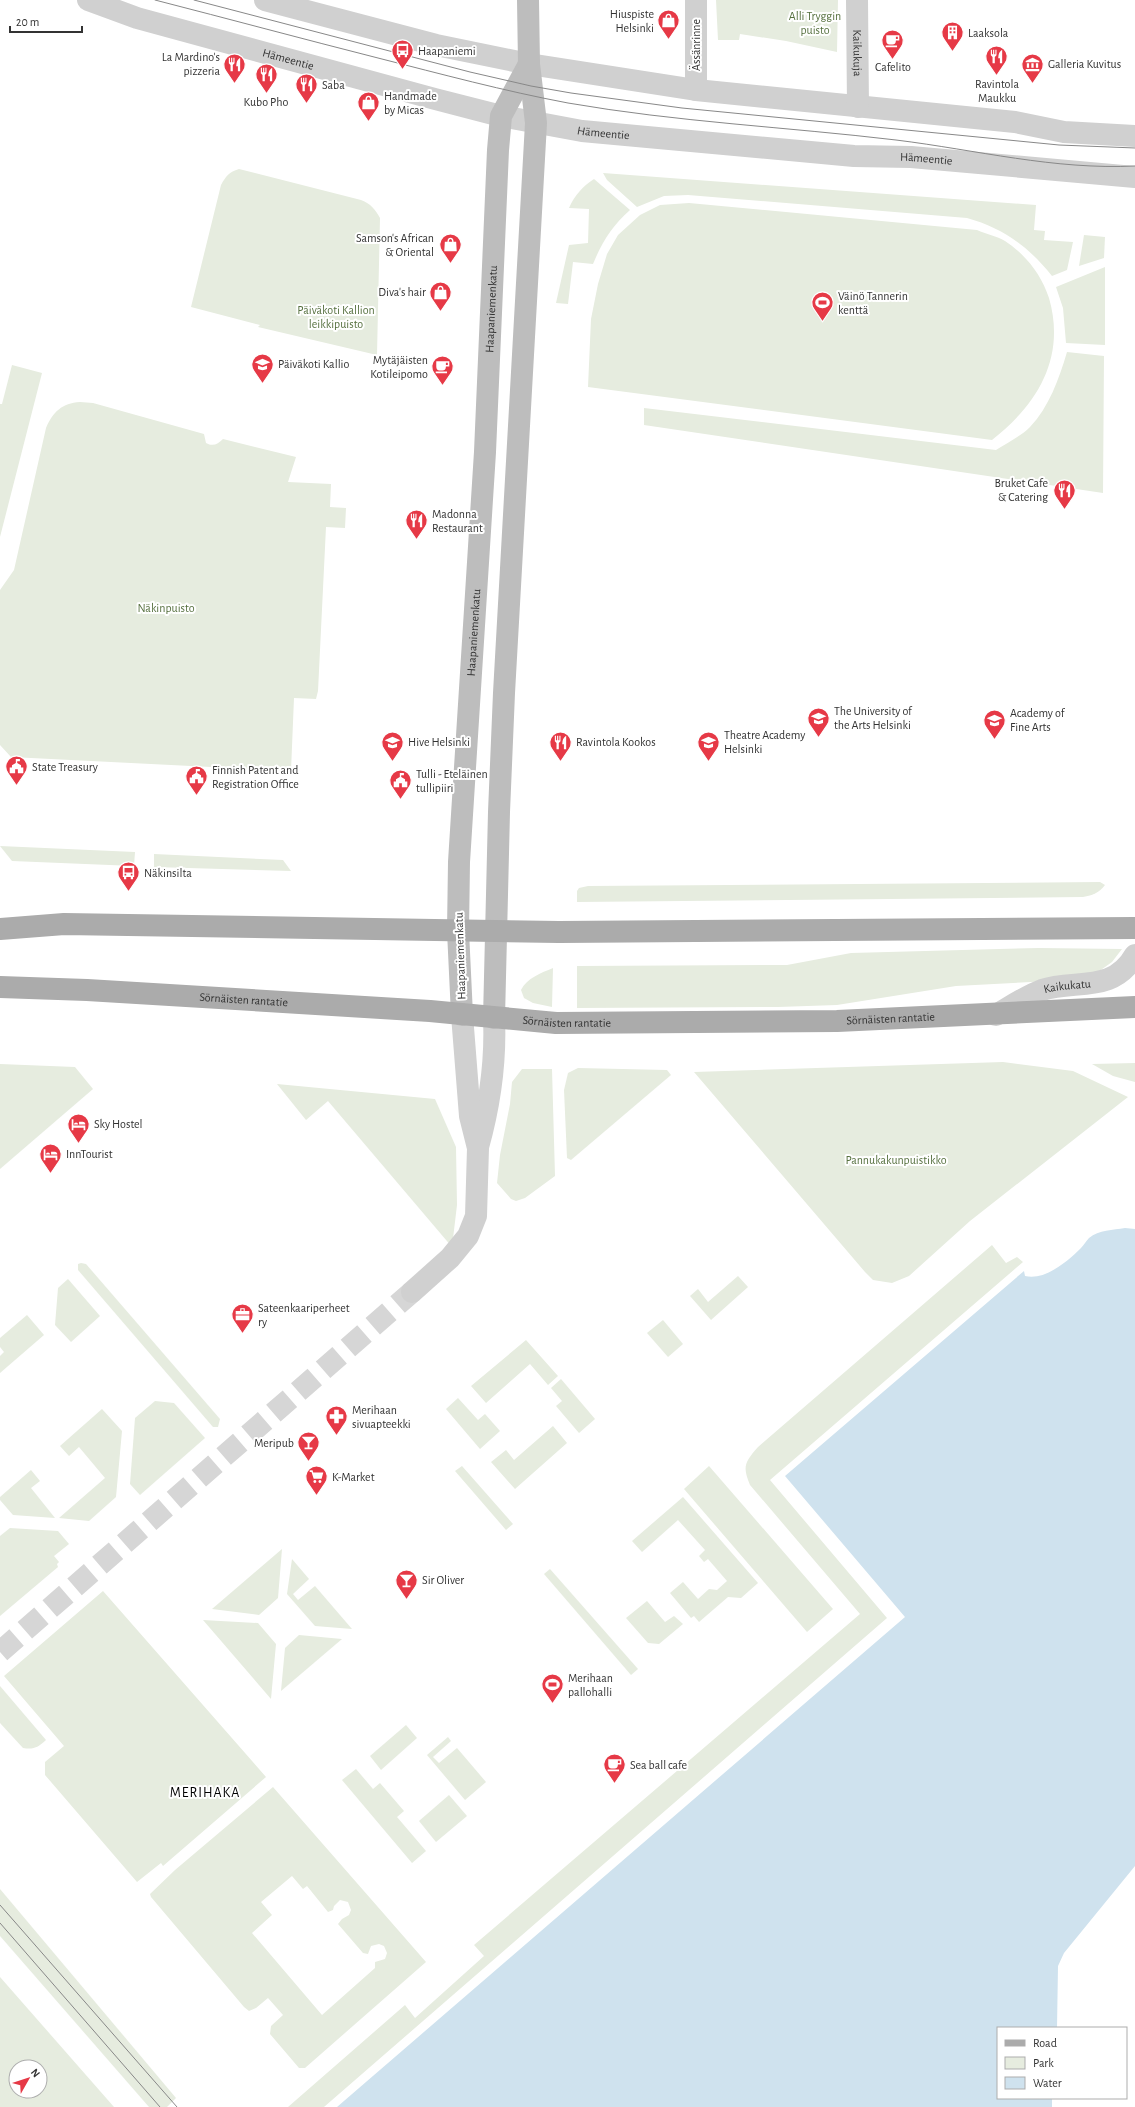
<svg xmlns="http://www.w3.org/2000/svg" width="1135" height="2107" viewBox="0 0 1135 2107" font-family="'Alegreya Sans',sans-serif">
<style>
.green{fill:#e6ecdf;fill-rule:evenodd}
.water{fill:#cfe2ee}
.lines{fill:none;stroke-linecap:round;stroke-linejoin:round}
.street-tunnel{stroke:#d6d6d6;stroke-width:22;stroke-dasharray:22 11;stroke-linecap:butt}
.street{stroke:#d0d0d0;stroke-width:22}
.secondary{stroke:#bdbdbd;stroke-width:22}
.primary{stroke:#ababab;stroke-width:22}
.tram{stroke:#888;stroke-width:1}
.labels{text-anchor:middle;dominant-baseline:central;stroke-width:4;stroke-linejoin:round;paint-order:stroke}
.poi-label{font-size:12px;fill:#333;stroke:#fff;text-anchor:start}
.park-label{font-size:12px;fill:#56703f;stroke:#fff}
.street-label{font-size:12px;fill:#333;stroke:#fff}
.quarter-label{font-size:14px;letter-spacing:1px;fill:#000;stroke:#fff}
</style>
<rect width="100%" height="100%" fill="#fff"/>
<g class="green">
<polygon points="716,0 838,0 837,52 786,41 740,34 739,40 718,40"/>
<path d="M 239,169 L 361,200 C 371,204 375,209 380,218 L 377,355 L 258,327 L 260,325 L 191,307 L 221,185 C 226,176 229,172 239,169 Z"/>
<path d="M 603,173 L 1036,205 L 1034,230 L 1045,231 L 1044,240 L 1073,242 L 1067,270 L 1052,276 C 1029,247 1003,228 967,218 L 688,195 L 664,196 L 637,207 L 607,180 Z"/>
<path d="M 594,179 L 630,210 C 612,226 602,242 593,264 L 573,262 L 568,304 L 556,303 L 569,245 L 588,243 L 589,209 L 569,208 C 575,195 582,187 594,179 Z"/>
<path d="M 689,203 L 977,230 C 986,234 997,236 1005,241 C 1026,255 1041,274 1049,298 C 1066,357 1038,404 992,440 L 588,387 L 591,319 L 598,284 L 607,254 L 618,235 L 640,215 L 660,205 Z"/>
<polygon points="1084,235 1105,237 1104,258 1079,266"/>
<polygon points="1105,267 1105,345 1066,343 1063,308 1056,287"/>
<path d="M 1067,352 L 1104,356 L 1103,493 L 644,425 L 644,408 L 996,450 C 1007,443 1021,436 1030,427 C 1049,407 1059,379 1067,352 Z"/>
<polygon points="12,365 42,373 0,537 0,404 2,404"/>
<path d="M 80,402 L 93,403 L 204,434 L 206,443 C 213,447 218,444 223,439 L 296,457 L 288,482 L 331,484 L 330,507 L 346,508 L 345,528 L 326,527 L 318,691 L 316,699 L 294,698 L 291,771 L 11,757 L 0,745 L 0,590 L 14,570 L 46,428 C 53,412 62,403 80,402 Z"/>
<polygon points="0,846 135,852 134,866 12,861"/>
<polygon points="154,854 283,860 291,871 154,867"/>
<path d="M 1100,882 L 1105,885 C 1099,893 1093,895 1083,897 L 577,902 L 577,891 L 579,888 L 588,886 Z"/>
<polygon points="1039,948 1122,949 1112,962 1098,972 1070,980 956,986 837,1005 778,1007 577,1008 577,966 787,965 851,953"/>
<path d="M 553,968 L 552,1007 L 533,1003 L 524,998 L 521,990 C 527,978 541,973 553,968 Z"/>
<polygon points="1003,1062 1073,1071 1128,1097 970,1221 909,1276 892,1283 873,1280 865,1272 694,1072"/>
<polygon points="1135,1063 1135,1082 1113,1076 1092,1064"/>
<polygon points="0,1064 75,1067 93,1089 0,1169"/>
<polygon points="578,1068 667,1070 671,1075 571,1160 567,1158 564,1090 568,1073"/>
<polygon points="522,1069 552,1069 555,1176 525,1198 516,1201 511,1199 497,1183 500,1155 510,1104 512,1082"/>
<polygon points="277,1084 435,1099 456,1147 457,1205 452,1247 328,1101 306,1120"/>
<path d="M 992,1245 L 1006,1263 L 1017,1257 L 1023,1262 L 770,1480 L 887,1618 L 324,2107 L 288,2107 L 405,2005 L 415,2018 L 484,1956 L 474,1945 L 860,1614 L 750,1485 C 742,1466 745,1462 758,1447 Z"/>
<polygon points="81,1263 86,1264 220,1419 218,1427 213,1427 78,1270 78,1264"/>
<polygon points="738,1276 748,1287 711,1320 690,1296 698,1289 708,1302"/>
<polygon points="68,1279 100,1316 71,1342 55,1325 58,1288"/>
<polygon points="27,1315 44,1335 0,1373 0,1356 4,1352 0,1347 0,1338"/>
<polygon points="663,1320 683,1344 668,1357 647,1333"/>
<polygon points="526,1340 558,1376 548,1385 530,1364 486,1403 471,1386"/>
<polygon points="561,1379 595,1419 579,1433 556,1406 562,1401 551,1388"/>
<polygon points="458,1398 478,1420 485,1414 500,1431 480,1449 446,1409"/>
<polygon points="155,1401 174,1403 205,1438 140,1495 130,1484 135,1418"/>
<polygon points="102,1409 122,1431 116,1497 89,1521 59,1518 105,1478 79,1447 69,1456 60,1446"/>
<polygon points="553,1426 567,1443 515,1489 491,1462 506,1450 514,1460"/>
<polygon points="462,1466 513,1524 506,1530 455,1471"/>
<polygon points="709,1466 833,1609 807,1632 684,1489"/>
<polygon points="31,1470 40,1481 31,1488 55,1518 13,1515 0,1500 0,1497"/>
<polygon points="683,1497 758,1583 741,1598 728,1597 699,1622 694,1616 691,1618 670,1593 683,1582 698,1599 709,1589 717,1590 727,1581 708,1559 704,1562 699,1556 705,1550 678,1520 642,1552 632,1541"/>
<polygon points="10,1528 58,1531 69,1544 54,1556 59,1562 57,1564 58,1567 0,1616 0,1536"/>
<polygon points="282,1549 278,1598 259,1615 212,1609"/>
<polygon points="292,1559 309,1579 293,1594 298,1600 315,1586 352,1629 315,1626 287,1594"/>
<polygon points="550,1569 638,1669 631,1675 544,1574"/>
<polygon points="103,1591 266,1777 163,1866 161,1863 137,1882 45,1775 45,1762 64,1746 4,1676"/>
<polygon points="647,1601 665,1622 674,1616 683,1624 659,1644 648,1643 626,1618"/>
<polygon points="203,1620 258,1623 276,1644 271,1699"/>
<polygon points="299,1635 342,1639 281,1691 285,1648"/>
<path d="M 0,1686 L 46,1740 C 38,1747 34,1750 23,1748 L 0,1723 Z"/>
<polygon points="406,1725 417,1738 381,1770 370,1756"/>
<polygon points="448,1737 451,1741 433,1757 439,1763 457,1748 486,1782 465,1800 427,1755"/>
<polygon points="356,1769 373,1789 380,1783 404,1811 397,1817 426,1851 412,1863 342,1780"/>
<path d="M 273,1787 L 426,1962 L 305,2068 L 299,2068 L 270,2034 L 271,2026 L 283,2015 L 268,1998 L 256,2008 L 249,2011 L 244,2007 L 151,1897 L 150,1894 L 175,1870 ZM 292,1876 L 303,1889 L 307,1886 L 328,1912 L 333,1910 L 334,1906 L 340,1900 L 348,1902 L 351,1910 L 349,1915 L 342,1919 L 338,1924 L 363,1953 L 368,1954 L 371,1946 L 379,1944 L 384,1946 L 387,1953 L 385,1959 L 375,1962 L 375,1968 L 322,2015 L 252,1933 L 272,1915 L 261,1902 Z"/>
<polygon points="449,1795 467,1816 436,1842 419,1821"/>
<polygon points="0,1889 176,2098 167,2107 149,2107 0,1936"/>
<path d="M 0,1977 L 114,2107 L 0,2107 ZM 16,2067 L 40,2067 L 40,2091 L 16,2091 Z"/>
</g>
<path class="water" d="M 1125,1228 L 1135,1229 L 1135,1866 L 1064,1953 L 1058,1966 L 1057,2028 L 998,2028 L 998,2098 L 1052,2098 L 1052,2107 L 337,2107 L 905,1617 L 785,1476 L 1024,1271 L 1025,1276 C 1045,1281 1068,1261 1081,1248 C 1084,1245 1086,1241 1089,1238 C 1099,1230 1113,1230 1125,1228 Z"/>
<g class="lines">
<polyline class="street-tunnel" points="0,1652 412,1292"/>
<g class="street">
<path id="s1" d="M 88,0 L 137,18 L 435,99 L 501,116 L 582,131 L 854,156 L 911,157 L 1135,177"/>
<polyline points="265,0 436,45 529,64 696,90 1015,122 1064,132 1135,136"/>
<path id="s2" d="M 857,0 L 858,107"/>
<polyline points="696,90 696,0"/>
<path id="s3" d="M 996,1015 C 1010,1007 1026,996 1042,990 C 1075,979 1113,994 1135,955"/>
<path d="M 478,1147 C 490,1104 496,1063 494,1018"/>
<polyline points="412,1292 450,1258 468,1236 476,1216 478,1148 470,1116 462,1015"/>
</g>
<g class="secondary">
<path id="s4" d="M 462,1015 L 458,931 L 459,862 L 485,452 L 498,150 L 501,116 L 529,64"/>
<polyline points="494,1018 499,812 504,693 536,123 529,64 528,0"/>
</g>
<g class="primary">
<polyline points="0,929 64,924 559,932 1135,928"/>
<path id="s5" d="M 0,987 L 87,990 L 430,1011 L 556,1023 L 837,1021 L 1135,1007"/>
</g>
<g class="tram">
<path d="M 155,0 C 229,19 303,39 378,58 C 441,74 504,91 568,103 C 677,122 787,127 896,140 C 977,150 1054,170 1135,166"/>
<polyline points="194,0 470,72 531,86 571,93 682,108 1059,145 1135,148"/>
<polyline points="0,1905 177,2107"/>
<polyline points="0,1923 160,2107"/>
</g>
</g>
<defs>
<symbol id="shop-pin" viewBox="-11 -11 22 30"><path d="M0 17L-7.5 6A9.5 9.5 0 1 1 7.5 6Z" fill="#e63946" stroke="#fff"/><path d="M-5-2.5h2.3a2.7 3.5 0 0 1 5.4 0H5L5.5 6h-11ZM-1.5-2.5h3a1.5 2.3 0 0 0-3 0Z" fill="#fff"/></symbol>
<symbol id="building-pin" viewBox="-11 -11 22 30"><path d="M0 17L-7.5 6A9.5 9.5 0 1 1 7.5 6Z" fill="#e63946" stroke="#fff"/><path d="M-4-6H4V6H1V3H-1V6H-4ZM-2.5-4.3h1.7v1.8h-1.7ZM.8-4.3h1.7v1.8H.8ZM-2.5-1h1.7V.8h-1.7ZM.8-1h1.7V.8H.8Z" fill="#fff"/></symbol>
<symbol id="cafe-pin" viewBox="-11 -11 22 30"><path d="M0 17L-7.5 6A9.5 9.5 0 1 1 7.5 6Z" fill="#e63946" stroke="#fff"/><path d="M-5.5-4.5H6V0H3Q3 3.5 0 3.5H-2.5Q-5.5 3.5-5.5 0ZM3-3.2v2h1.7v-2ZM-6 4.5H4V6H-6Z" fill="#fff"/></symbol>
<symbol id="bus-pin" viewBox="-11 -11 22 30"><path d="M0 17L-7.5 6A9.5 9.5 0 1 1 7.5 6Z" fill="#e63946" stroke="#fff"/><path d="M-5-6H5V4H4V6H2V4H-2V6H-4V4H-5ZM-3.5-4V0h7V-4ZM-3.5 1.2v1.5H-2V1.2ZM2 1.2v1.5H3.5V1.2Z" fill="#fff"/></symbol>
<symbol id="restaurant-pin" viewBox="-11 -11 22 30"><path d="M0 17L-7.5 6A9.5 9.5 0 1 1 7.5 6Z" fill="#e63946" stroke="#fff"/><path d="M-5-6h1v4h1v-4h1v4h1v-4h1v5L-1.5 .5V6h-2V.5L-5-1ZM5-6V6H3V1.5H1.5Q1.5-4 5-6Z" fill="#fff"/></symbol>
<symbol id="museum-pin" viewBox="-11 -11 22 30"><path d="M0 17L-7.5 6A9.5 9.5 0 1 1 7.5 6Z" fill="#e63946" stroke="#fff"/><path d="M0-6L6-3V-2H-6V-3ZM-5-1h2V3h-2ZM-1-1h2V3h-2ZM3-1h2V3H3ZM-6 4H6V6H-6Z" fill="#fff"/></symbol>
<symbol id="stadium-pin" viewBox="-11 -11 22 30"><path d="M0 17L-7.5 6A9.5 9.5 0 1 1 7.5 6Z" fill="#e63946" stroke="#fff"/><path d="M0-5a6.5 5 0 1 0 0 10a6.5 5 0 1 0 0-10ZM-3.5-1.8h7v3.6h-7Z" fill="#fff"/></symbol>
<symbol id="school-pin" viewBox="-11 -11 22 30"><path d="M0 17L-7.5 6A9.5 9.5 0 1 1 7.5 6Z" fill="#e63946" stroke="#fff"/><path d="M0-5L7-2L0 1L-7-2ZM-4 1L0 2.5L4 1V4Q0 6-4 4Z" fill="#fff"/></symbol>
<symbol id="university-pin" viewBox="-11 -11 22 30"><path d="M0 17L-7.5 6A9.5 9.5 0 1 1 7.5 6Z" fill="#e63946" stroke="#fff"/><path d="M0-5L7-2L0 1L-7-2ZM-4 1L0 2.5L4 1V4Q0 6-4 4Z" fill="#fff"/></symbol>
<symbol id="civic-pin" viewBox="-11 -11 22 30"><path d="M0 17L-7.5 6A9.5 9.5 0 1 1 7.5 6Z" fill="#e63946" stroke="#fff"/><path d="M-.6-6.5H3V-4.5H.6V-3L4-1V1h2V6H-6V1h2V-1L-.6-3ZM-1.2 2.5V6h2.4V2.5Z" fill="#fff"/></symbol>
<symbol id="hotel-pin" viewBox="-11 -11 22 30"><path d="M0 17L-7.5 6A9.5 9.5 0 1 1 7.5 6Z" fill="#e63946" stroke="#fff"/><path d="M-6-4.5h1.5V1H6V5H4.5V3h-9V5H-6ZM-4 0a1.8 1.8 0 1 1 3.6 0ZM.5 0V-2.5h3Q6-2.5 6 0Z" fill="#fff"/></symbol>
<symbol id="office-pin" viewBox="-11 -11 22 30"><path d="M0 17L-7.5 6A9.5 9.5 0 1 1 7.5 6Z" fill="#e63946" stroke="#fff"/><path d="M-6-3h4V-5.5h4V-3h4V5H-6ZM-1-4.5V-3h2v-1.5ZM-6 0V1H6V0Z" fill="#fff"/></symbol>
<symbol id="pharmacy-pin" viewBox="-11 -11 22 30"><path d="M0 17L-7.5 6A9.5 9.5 0 1 1 7.5 6Z" fill="#e63946" stroke="#fff"/><path d="M-2-6h4v4h4v4h-4v4h-4v-4h-4v-4h4Z" fill="#fff"/></symbol>
<symbol id="bar-pin" viewBox="-11 -11 22 30"><path d="M0 17L-7.5 6A9.5 9.5 0 1 1 7.5 6Z" fill="#e63946" stroke="#fff"/><path d="M-6-5H6L.8 .8V4.5H3.5V6h-7V4.5H-.8V.8Z" fill="#fff"/></symbol>
<symbol id="supermarket-pin" viewBox="-11 -11 22 30"><path d="M0 17L-7.5 6A9.5 9.5 0 1 1 7.5 6Z" fill="#e63946" stroke="#fff"/><path d="M-6-5.5h2.5l.6 2H6L4.5 2H-2.5L-4.4-4H-6ZM-1.5 3.2a1.3 1.3 0 1 0 .1 0ZM3 3.2a1.3 1.3 0 1 0 .1 0Z" fill="#fff"/></symbol>
</defs>
<g fill-rule="evenodd">
<use href="#shop-pin" x="656" y="8" width="25" height="34"/>
<use href="#building-pin" x="940" y="20" width="25" height="34"/>
<use href="#cafe-pin" x="880" y="28" width="25" height="34"/>
<use href="#bus-pin" x="390" y="38" width="25" height="34"/>
<use href="#restaurant-pin" x="984" y="44" width="25" height="34"/>
<use href="#restaurant-pin" x="222" y="52" width="25" height="34"/>
<use href="#museum-pin" x="1020" y="52" width="25" height="34"/>
<use href="#restaurant-pin" x="254" y="62" width="25" height="34"/>
<use href="#restaurant-pin" x="294" y="72" width="25" height="34"/>
<use href="#shop-pin" x="356" y="90" width="25" height="34"/>
<use href="#shop-pin" x="438" y="232" width="25" height="34"/>
<use href="#shop-pin" x="428" y="280" width="25" height="34"/>
<use href="#stadium-pin" x="810" y="290" width="25" height="34"/>
<use href="#school-pin" x="250" y="352" width="25" height="34"/>
<use href="#cafe-pin" x="430" y="354" width="25" height="34"/>
<use href="#restaurant-pin" x="1052" y="478" width="25" height="34"/>
<use href="#restaurant-pin" x="404" y="508" width="25" height="34"/>
<use href="#university-pin" x="806" y="706" width="25" height="34"/>
<use href="#university-pin" x="982" y="708" width="25" height="34"/>
<use href="#university-pin" x="380" y="730" width="25" height="34"/>
<use href="#restaurant-pin" x="548" y="730" width="25" height="34"/>
<use href="#university-pin" x="696" y="730" width="25" height="34"/>
<use href="#civic-pin" x="4" y="754" width="25" height="34"/>
<use href="#civic-pin" x="184" y="764" width="25" height="34"/>
<use href="#civic-pin" x="388" y="768" width="25" height="34"/>
<use href="#bus-pin" x="116" y="860" width="25" height="34"/>
<use href="#hotel-pin" x="66" y="1112" width="25" height="34"/>
<use href="#hotel-pin" x="38" y="1142" width="25" height="34"/>
<use href="#office-pin" x="230" y="1302" width="25" height="34"/>
<use href="#pharmacy-pin" x="324" y="1404" width="25" height="34"/>
<use href="#bar-pin" x="296" y="1430" width="25" height="34"/>
<use href="#supermarket-pin" x="304" y="1464" width="25" height="34"/>
<use href="#bar-pin" x="394" y="1568" width="25" height="34"/>
<use href="#stadium-pin" x="540" y="1672" width="25" height="34"/>
<use href="#cafe-pin" x="602" y="1752" width="25" height="34"/>
</g>
<g class="labels">
<g class="poi-label">
<text x="654" y="14" text-anchor="end">Hiuspiste<tspan x="654" dy="14">Helsinki</tspan></text>
<text x="968" y="33">Laaksola</text>
<text x="418" y="51">Haapaniemi</text>
<text x="220" y="57" text-anchor="end">La Mardino's<tspan x="220" dy="14">pizzeria</tspan></text>
<text x="1048" y="64">Galleria Kuvitus</text>
<text x="893" y="67" text-anchor="middle">Cafelito</text>
<text x="997" y="84" text-anchor="middle">Ravintola<tspan x="997" dy="14">Maukku</tspan></text>
<text x="322" y="85">Saba</text>
<text x="384" y="96">Handmade<tspan x="384" dy="14">by Micas</tspan></text>
<text x="266" y="102" text-anchor="middle">Kubo Pho</text>
<text x="434" y="238" text-anchor="end">Samson's African<tspan x="434" dy="14">&amp; Oriental</tspan></text>
<text x="426" y="292" text-anchor="end">Diva's hair</text>
<text x="838" y="296">Väinö Tannerin<tspan x="838" dy="14">kenttä</tspan></text>
<text x="428" y="360" text-anchor="end">Mytäjäisten<tspan x="428" dy="14">Kotileipomo</tspan></text>
<text x="278" y="364">Päiväkoti Kallio</text>
<text x="1048" y="483" text-anchor="end">Bruket Cafe<tspan x="1048" dy="14">&amp; Catering</tspan></text>
<text x="432" y="514">Madonna<tspan x="432" dy="14">Restaurant</tspan></text>
<text x="834" y="711">The University of<tspan x="834" dy="14">the Arts Helsinki</tspan></text>
<text x="1010" y="713">Academy of<tspan x="1010" dy="14">Fine Arts</tspan></text>
<text x="724" y="735">Theatre Academy<tspan x="724" dy="14">Helsinki</tspan></text>
<text x="408" y="742">Hive Helsinki</text>
<text x="576" y="742">Ravintola Kookos</text>
<text x="32" y="767">State Treasury</text>
<text x="212" y="770">Finnish Patent and<tspan x="212" dy="14">Registration Office</tspan></text>
<text x="416" y="774">Tulli - Eteläinen<tspan x="416" dy="14">tullipiiri</tspan></text>
<text x="144" y="873">Näkinsilta</text>
<text x="94" y="1124">Sky Hostel</text>
<text x="66" y="1154">InnTourist</text>
<text x="258" y="1308">Sateenkaariperheet<tspan x="258" dy="14">ry</tspan></text>
<text x="352" y="1410">Merihaan<tspan x="352" dy="14">sivuapteekki</tspan></text>
<text x="294" y="1443" text-anchor="end">Meripub</text>
<text x="332" y="1477">K-Market</text>
<text x="422" y="1580">Sir Oliver</text>
<text x="568" y="1678">Merihaan<tspan x="568" dy="14">pallohalli</tspan></text>
<text x="630" y="1765">Sea ball cafe</text>
</g>
<g class="park-label">
<text x="815" y="16">Alli Tryggin<tspan x="815" dy="14">puisto</tspan></text>
<text x="336" y="310">Päiväkoti Kallion<tspan x="336" dy="14">leikkipuisto</tspan></text>
<text x="166" y="608">Näkinpuisto</text>
<text x="896" y="1160">Pannukakunpuistikko</text>
</g>
<g class="street-label">
<text transform="translate(696 45) rotate(-90)">Ässänrinne</text>
<text stroke="none"><textPath href="#s2" startOffset="53">Kaikukuja</textPath></text>
<text stroke="none"><textPath href="#s1" startOffset="209">Hämeentie</textPath></text>
<text stroke="none"><textPath href="#s1" startOffset="533">Hämeentie</textPath></text>
<text stroke="none"><textPath href="#s1" startOffset="857">Hämeentie</textPath></text>
<text stroke="none"><textPath href="#s4" startOffset="707">Haapaniemenkatu</textPath></text>
<text stroke="none"><textPath href="#s4" startOffset="383">Haapaniemenkatu</textPath></text>
<text transform="translate(460 956) rotate(-92)">Haapaniemenkatu</text>
<text stroke="none"><textPath href="#s3" startOffset="78">Kaikukatu</textPath></text>
<text stroke="none"><textPath href="#s5" startOffset="244">Sörnäisten rantatie</textPath></text>
<text stroke="none"><textPath href="#s5" startOffset="892">Sörnäisten rantatie</textPath></text>
<text stroke="none"><textPath href="#s5" startOffset="568">Sörnäisten rantatie</textPath></text>
</g>
<g class="quarter-label">
<text x="205" y="1793">MERIHAKA</text>
</g>
</g>
<rect x="997" y="2027" width="130" height="72" fill="#ffffff" stroke="#adadad"/>
<rect x="1005" y="2040" width="20" height="6" fill="#ababab" stroke="#adadad"/>
<text x="1033" y="2047" font-size="12" fill="#333333">Road</text>
<rect x="1005" y="2057" width="20" height="12" fill="#e6ecdf" stroke="#adadad"/>
<text x="1033" y="2067" font-size="12" fill="#333333">Park</text>
<rect x="1005" y="2077" width="20" height="12" fill="#cfe2ee" stroke="#adadad"/>
<text x="1033" y="2087" font-size="12" fill="#333333">Water</text>
<g transform="translate(28 2079) rotate(51)"><circle r="19" fill="#ffffff" stroke="#adadad"/>
<path d="M0-3L7 15L0 10L-7 15Z" fill="#e63946"/>
<text y="-6" font-size="11" font-weight="bold" text-anchor="middle" fill="#333333">N</text>
</g>
<path d="M10 26v6h72v-6" fill="none" stroke="#333333" stroke-width="2"/>
<text x="16" y="26" font-size="12" fill="#333333" stroke="#ffffff" stroke-width="3" paint-order="stroke">20 m</text>
</svg>
